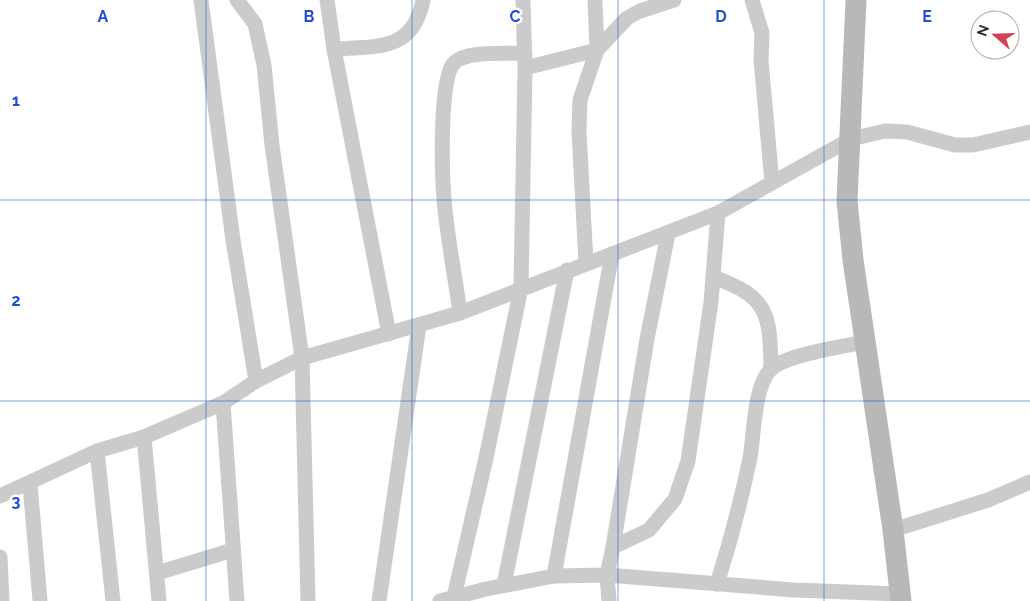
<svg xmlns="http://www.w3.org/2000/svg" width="1030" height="601" viewBox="0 0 1030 601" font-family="Raleway,sans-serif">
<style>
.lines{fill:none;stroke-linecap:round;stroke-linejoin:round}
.street{stroke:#cbcbcb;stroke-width:15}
.secondary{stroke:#b8b8b8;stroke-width:21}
.grid{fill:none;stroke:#1d4ed8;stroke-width:1;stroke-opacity:0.55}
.grid-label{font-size:16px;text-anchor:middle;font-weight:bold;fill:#1d4ed8;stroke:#fff;stroke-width:5;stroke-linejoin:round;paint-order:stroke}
</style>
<rect width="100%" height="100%" fill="#fff"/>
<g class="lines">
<g class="street">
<polyline points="201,0 233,240 256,381"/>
<polyline points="237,0 255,24 264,65 272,145 302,358 308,601"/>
<polyline points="327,0 334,49 389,334"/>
<polyline points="752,0 762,33 761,60 772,183"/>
<path d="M 334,49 C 377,46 413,52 423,0"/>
<polyline points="525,68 597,50 627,18 640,11 674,0"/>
<polyline points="586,263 579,131 580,100 597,50 595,0"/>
<path d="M 713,277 C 769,297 770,314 771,369"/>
<path d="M 460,313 C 455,275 447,237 444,199 C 442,174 439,79 454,63 C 467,50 506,54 525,53"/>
<polyline points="223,403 237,601"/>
<polyline points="144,437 159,601"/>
<polyline points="97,451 113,601"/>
<polyline points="30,484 40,601"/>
<polyline points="0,496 97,451 144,437 223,403 256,381 302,358 460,313 718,213 851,139 885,131 907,132 955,145 973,145 1030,132"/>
<polyline points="893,530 988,500 1030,482"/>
<polyline points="613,547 649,530 675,499 688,461 711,302 718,213"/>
<polyline points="0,557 2,601"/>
<polyline points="157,573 233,550"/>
<polyline points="554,576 612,254"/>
<path d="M 717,584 C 730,543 741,501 750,458 C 754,435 754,387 770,370 C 783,355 844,346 865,342"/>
<polyline points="504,585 567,270"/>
<polyline points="454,597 486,458 521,288 525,68 523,0"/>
<polyline points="379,601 419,326"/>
<polyline points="440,601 486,589 554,576 607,575 794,590 900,594"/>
<polyline points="609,601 607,575 613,547 647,339 668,234"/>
</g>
<polyline class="secondary" points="856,0 847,201 853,260 893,530 901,601"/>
</g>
<path class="grid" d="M 206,0 L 206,601M 412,0 L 412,601M 618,0 L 618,601M 824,0 L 824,601M 0,200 L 1030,200M 0,401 L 1030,401"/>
<g class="grid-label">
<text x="103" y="22">A</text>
<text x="309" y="22">B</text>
<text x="515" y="22">C</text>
<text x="721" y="22">D</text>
<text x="927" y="22">E</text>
<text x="16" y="106">1</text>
<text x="16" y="306">2</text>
<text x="16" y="507">3</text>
</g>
<g transform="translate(995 35) rotate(290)"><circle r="24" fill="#ffffff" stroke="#ababab"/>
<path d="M0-4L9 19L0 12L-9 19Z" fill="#d24254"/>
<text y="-8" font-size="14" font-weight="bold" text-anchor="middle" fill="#2e2e2e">N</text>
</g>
</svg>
